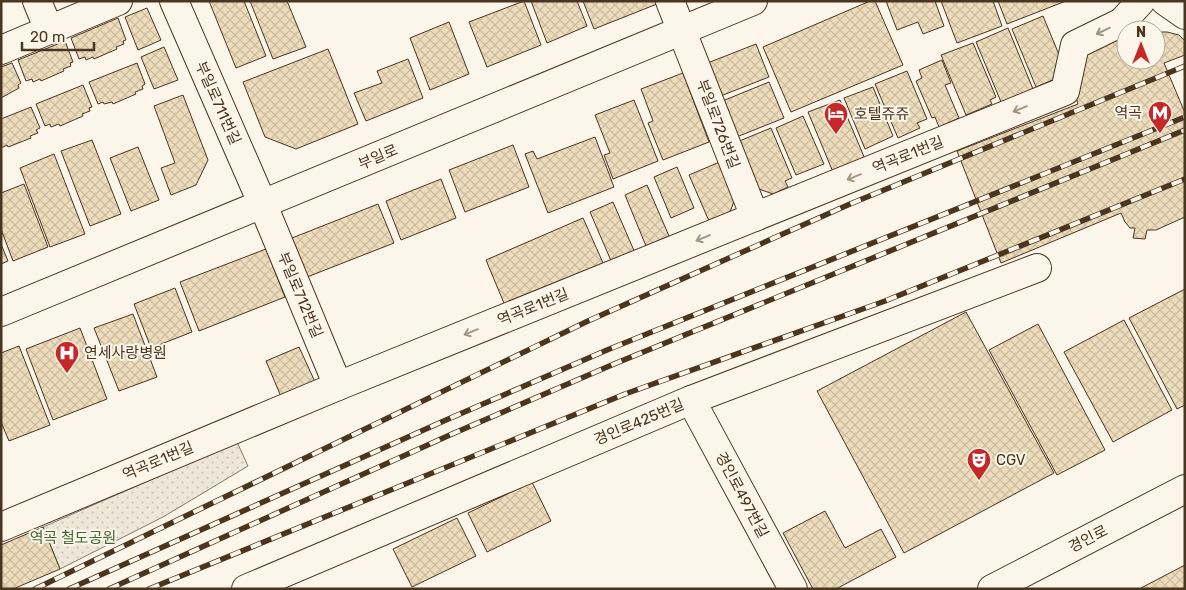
<svg xmlns="http://www.w3.org/2000/svg" width="1186" height="590" viewBox="0 0 1186 590" font-family="Rubik,'Noto Sans KR',sans-serif">
<style>
.grass{fill:url(#grass-dots);stroke:#887966}
.building{fill:url(#building-cross-hatch);stroke:#4a3520}
.lines{fill:none;stroke-linecap:round;stroke-linejoin:round}
.minor-casing{stroke:#4a3520;stroke-width:30}
.major-casing{stroke:#4a3520;stroke-width:30}
.minor{stroke:#fbf6e9;stroke-width:28}
.major{stroke:#fbf6e9;stroke-width:28}
.rail-casing{stroke:#4a3520;stroke-width:5.5}
.rail{stroke:#fbf6e9;stroke-width:4;stroke-dasharray:11;stroke-linecap:butt}
.oneway{stroke:#a29684}
.labels{text-anchor:middle;dominant-baseline:central;stroke-width:4;stroke-linejoin:round;paint-order:stroke}
.street-label{font-size:15px;fill:#4a3520;stroke:#fbf6e9}
.poi-label{font-size:15px;fill:#4a3520;stroke:#fbf6e9;text-anchor:start}
.park-label{font-size:15px;fill:#436837;stroke:#fbf6e9}
</style>
<defs>
<pattern id="grass-dots" width="8" height="8" patternUnits="userSpaceOnUse" patternTransform="scale(1.25)"><rect width="8" height="8" fill="#ede6d9"/><path d="M2 2h.1M6 6h.1" fill="none" stroke="#cdc6ba" stroke-width="1.8" stroke-linecap="round"/></pattern>
<pattern id="building-cross-hatch" width="8" height="8" patternUnits="userSpaceOnUse" patternTransform="scale(1.25)"><rect width="8" height="8" fill="#ecdcbc"/><path d="M0 0l8 8M0 8l8-8" fill="none" stroke="#ccbda1"/></pattern>
</defs>
<rect width="100%" height="100%" fill="#fbf6e9"/>
<polygon class="grass" points="237,442 248,466 163,517 60,569 43,527"/>
<g class="building">
<polygon points="209,1 244,1 266,56 236,68"/>
<polygon points="250,1 287,1 306,47 273,59"/>
<polygon points="524,1 541,45 487,67 469,22"/>
<polygon points="531,1 577,1 587,26 547,43"/>
<polygon points="583,1 656,1 657,4 594,29"/>
<polygon points="870,1 875,1 903,65 791,112 763,47"/>
<polygon points="886,1 935,1 944,26 923,34 918,22 897,30"/>
<polygon points="941,1 993,1 1002,26 957,43"/>
<polygon points="998,1 1066,1 1007,24"/>
<polygon points="147,8 161,40 138,50 125,17"/>
<polygon points="1043,16 1067,74 1036,87 1012,29"/>
<polygon points="118,18 126,40 123,41 124,44 116,47 117,49 94,59 93,57 86,60 85,57 79,59 71,38"/>
<polygon points="449,22 469,74 430,90 410,38"/>
<polygon points="1008,28 1033,89 1001,102 976,42"/>
<polygon points="1126,30 1126,60 1156,60 1156,32 1167,32 1179,35 1185,41 1185,55 1164,63 1185,113 1185,217 1156,230 1147,230 1145,239 1133,238 1135,228 1130,228 1125,222 1121,213 1001,263 957,151 1078,104 1074,91 1077,58"/>
<polygon points="65,41 73,62 70,63 71,66 63,69 64,71 41,81 40,79 33,82 32,79 26,81 18,60"/>
<polygon points="973,43 996,97 990,100 992,104 966,115 941,55"/>
<polygon points="756,44 769,77 718,97 705,64"/>
<polygon points="164,47 178,80 154,89 141,57"/>
<polygon points="328,49 358,124 296,149 265,137 243,82"/>
<polygon points="408,59 423,98 366,121 354,93 382,83 377,71"/>
<polygon points="942,60 951,83 945,85 959,118 939,127 935,117 932,118 916,81 922,78 919,70"/>
<polygon points="12,63 21,83 18,85 19,88 1,98 1,67"/>
<polygon points="137,63 145,84 142,86 143,89 135,92 136,94 113,104 112,102 104,104 103,102 98,104 89,82"/>
<polygon points="907,71 927,119 917,123 920,128 898,138 875,84"/>
<polygon points="683,73 709,142 663,160 648,123 653,121 641,89"/>
<polygon points="769,82 784,118 734,138 720,102"/>
<polygon points="83,85 92,107 89,108 90,111 82,114 83,116 60,126 59,124 51,127 50,124 45,126 36,104"/>
<polygon points="873,87 893,136 865,149 844,98"/>
<polygon points="183,95 208,160 196,185 171,195 161,168 175,163 154,106"/>
<polygon points="634,100 658,161 613,179 604,155 610,153 595,115"/>
<polygon points="840,100 865,159 833,172 808,112"/>
<polygon points="31,107 40,128 36,130 38,133 30,136 31,138 8,147 7,145 1,148 1,119"/>
<polygon points="803,116 824,164 796,175 776,128"/>
<polygon points="771,128 792,178 785,181 788,187 773,194 756,188 737,142"/>
<polygon points="595,137 614,187 548,213 525,154 533,151 537,159"/>
<polygon points="92,140 121,214 90,226 61,151"/>
<polygon points="513,145 529,187 465,212 449,170"/>
<polygon points="138,147 159,200 131,211 110,158"/>
<polygon points="54,154 85,234 50,247 20,168"/>
<polygon points="722,161 736,196 730,212 709,221 689,175"/>
<polygon points="677,167 694,208 671,218 654,177"/>
<polygon points="441,179 456,218 401,240 386,201"/>
<polygon points="24,184 48,247 13,261 1,229 1,193"/>
<polygon points="647,185 669,236 646,246 625,195"/>
<polygon points="613,202 635,253 612,263 590,212"/>
<polygon points="378,204 394,243 307,277 292,238"/>
<polygon points="583,218 604,265 506,308 486,260"/>
<polygon points="1,244 8,261 1,264"/>
<polygon points="266,249 285,297 199,331 180,282"/>
<polygon points="175,288 192,332 151,348 134,304"/>
<polygon points="1185,289 1185,405 1177,409 1129,318"/>
<polygon points="966,312 1054,473 904,553 817,391"/>
<polygon points="133,314 157,377 119,391 94,328"/>
<polygon points="1124,320 1172,410 1113,442 1064,352"/>
<polygon points="1038,324 1105,450 1057,475 989,350"/>
<polygon points="80,328 107,399 53,420 26,349"/>
<polygon points="19,346 50,425 9,441 1,422 1,353"/>
<polygon points="299,347 316,384 282,399 266,361"/>
<polygon points="532,482 551,521 487,552 468,513"/>
<polygon points="825,511 845,548 881,529 896,557 836,589 813,589 783,533"/>
<polygon points="457,518 476,556 412,587 393,549"/>
<polygon points="43,527 60,569 13,589 1,589 1,545"/>
<polygon points="1185,565 1185,589 1142,589 1141,588"/>
</g>
<g class="lines">
<defs>
<g id="minor">
<polyline points="37,1 49,30"/>
<polyline points="174,1 263,205 338,386"/>
<polyline points="670,1 755,217"/>
<polyline points="1165,1 1185,15"/>
<polyline points="1,50 118,1"/>
<polyline points="1,312 753,1"/>
<polyline points="691,400 793,589"/>
<polyline points="1,527 338,386 1065,91 1075,45 1122,22 1141,1"/>
<polyline points="246,589 691,400 1037,268"/>
</g>
<polyline id="major" points="992,589 1185,489"/>
</defs>
<use href="#minor" class="minor-casing"/>
<use href="#major" class="major-casing"/>
<use href="#minor" class="minor"/>
<use href="#major" class="major"/>
<defs>
<g id="rail">
<polyline points="35,589 588,321 850,204 1185,66"/>
<polyline points="69,589 446,420 607,350 1185,117"/>
<polyline points="109,589 452,434 614,364 1185,130"/>
<polyline points="149,589 625,394 885,301 1185,179"/>
</g>
</defs>
<use href="#rail" class="rail-casing"/>
<use href="#rail" class="rail"/>
</g>
<defs><path id="oneway-shaft" d="M-6 0H5M1.5-3L5.5 0L1.5 3" fill="none" stroke-width="1.6" stroke-linecap="round" stroke-linejoin="round" transform="scale(1.25)"/></defs>
<g class="oneway">
<use href="#oneway-shaft" transform="translate(1103 31) rotate(154)"/>
<use href="#oneway-shaft" transform="translate(1020 109) rotate(158)"/>
<use href="#oneway-shaft" transform="translate(854 177) rotate(158)"/>
<use href="#oneway-shaft" transform="translate(703 238) rotate(158)"/>
<use href="#oneway-shaft" transform="translate(471 332) rotate(158)"/>
</g>
<defs>
<symbol id="metro-pin" viewBox="-11 -11 22 30"><path d="M0 17L-7.5 6A9.5 9.5 0 1 1 7.5 6Z" fill="#c62828" stroke="#fbf6e9"/><path d="M-5.5 5V-5H-3L0 0L3-5H5.5V5H3V-.5L0 4L-3-.5V5Z" fill="#fff"/></symbol>
<symbol id="hotel-pin" viewBox="-11 -11 22 30"><path d="M0 17L-7.5 6A9.5 9.5 0 1 1 7.5 6Z" fill="#c62828" stroke="#fbf6e9"/><path d="M-6-4.5h1.5V1H6V5H4.5V3h-9V5H-6ZM-4 0a1.8 1.8 0 1 1 3.6 0ZM.5 0V-2.5h3Q6-2.5 6 0Z" fill="#fff"/></symbol>
<symbol id="hospital-pin" viewBox="-11 -11 22 30"><path d="M0 17L-7.5 6A9.5 9.5 0 1 1 7.5 6Z" fill="#c62828" stroke="#fbf6e9"/><path d="M-5-5h3v3.5h4V-5h3V5h-3V1.5h-4V5h-3Z" fill="#fff"/></symbol>
<symbol id="theatre-pin" viewBox="-11 -11 22 30"><path d="M0 17L-7.5 6A9.5 9.5 0 1 1 7.5 6Z" fill="#c62828" stroke="#fbf6e9"/><path d="M-5-5.5Q0-4 5-5.5V0Q5 5 0 6Q-5 5-5 0ZM-3.3-2.5H-1v1.5H-3.3ZM1-2.5H3.3v1.5H1ZM-2.8 1Q0 5.5 2.8 1Z" fill="#fff"/></symbol>
</defs>
<g fill-rule="evenodd">
<use href="#metro-pin" x="1146" y="99" width="28" height="38"/>
<use href="#hotel-pin" x="822" y="100" width="28" height="38"/>
<use href="#hospital-pin" x="53" y="339" width="28" height="38"/>
<use href="#theatre-pin" x="965" y="446" width="28" height="38"/>
</g>
<g class="labels">
<g class="street-label">
<text transform="translate(218 103) rotate(66)">부일로711번길</text>
<text transform="translate(718 124) rotate(69)">부일로726번길</text>
<text transform="translate(908 155) rotate(-22)">역곡로1번길</text>
<text transform="translate(378 157) rotate(-23)">부일로</text>
<text transform="translate(300 295) rotate(67)">부일로712번길</text>
<text transform="translate(533 307) rotate(-22)">역곡로1번길</text>
<text transform="translate(639 422) rotate(-23)">경인로425번길</text>
<text transform="translate(158 461) rotate(-23)">역곡로1번길</text>
<text transform="translate(742 495) rotate(62)">경인로497번길</text>
<text transform="translate(1088 539) rotate(-27)">경인로</text>
</g>
<g class="poi-label">
<text x="1142" y="113" text-anchor="end">역곡</text>
<text x="854" y="114">호텔쥬쥬</text>
<text x="84" y="353">연세사랑병원</text>
<text x="996" y="460">CGV</text>
</g>
<g class="park-label">
<text x="73" y="538">역곡 철도공원</text>
</g>
</g>
<rect width="1186" height="590" fill="none" stroke="#4a3520" stroke-width="5"/>
<g transform="translate(1141 45)"><circle r="24" fill="#fbf6e9" stroke="#b4a999"/>
<path d="M0-4L9 19L0 12L-9 19Z" fill="#c62828"/>
<text y="-8" font-size="14" font-weight="bold" text-anchor="middle" fill="#4a3520">N</text>
</g>
<path d="M22 42v8h72v-8" fill="none" stroke="#4a3520" stroke-width="2.5"/>
<text x="30" y="42" font-size="15" fill="#4a3520" stroke="#fbf6e9" stroke-width="4" paint-order="stroke">20 m</text>
</svg>
